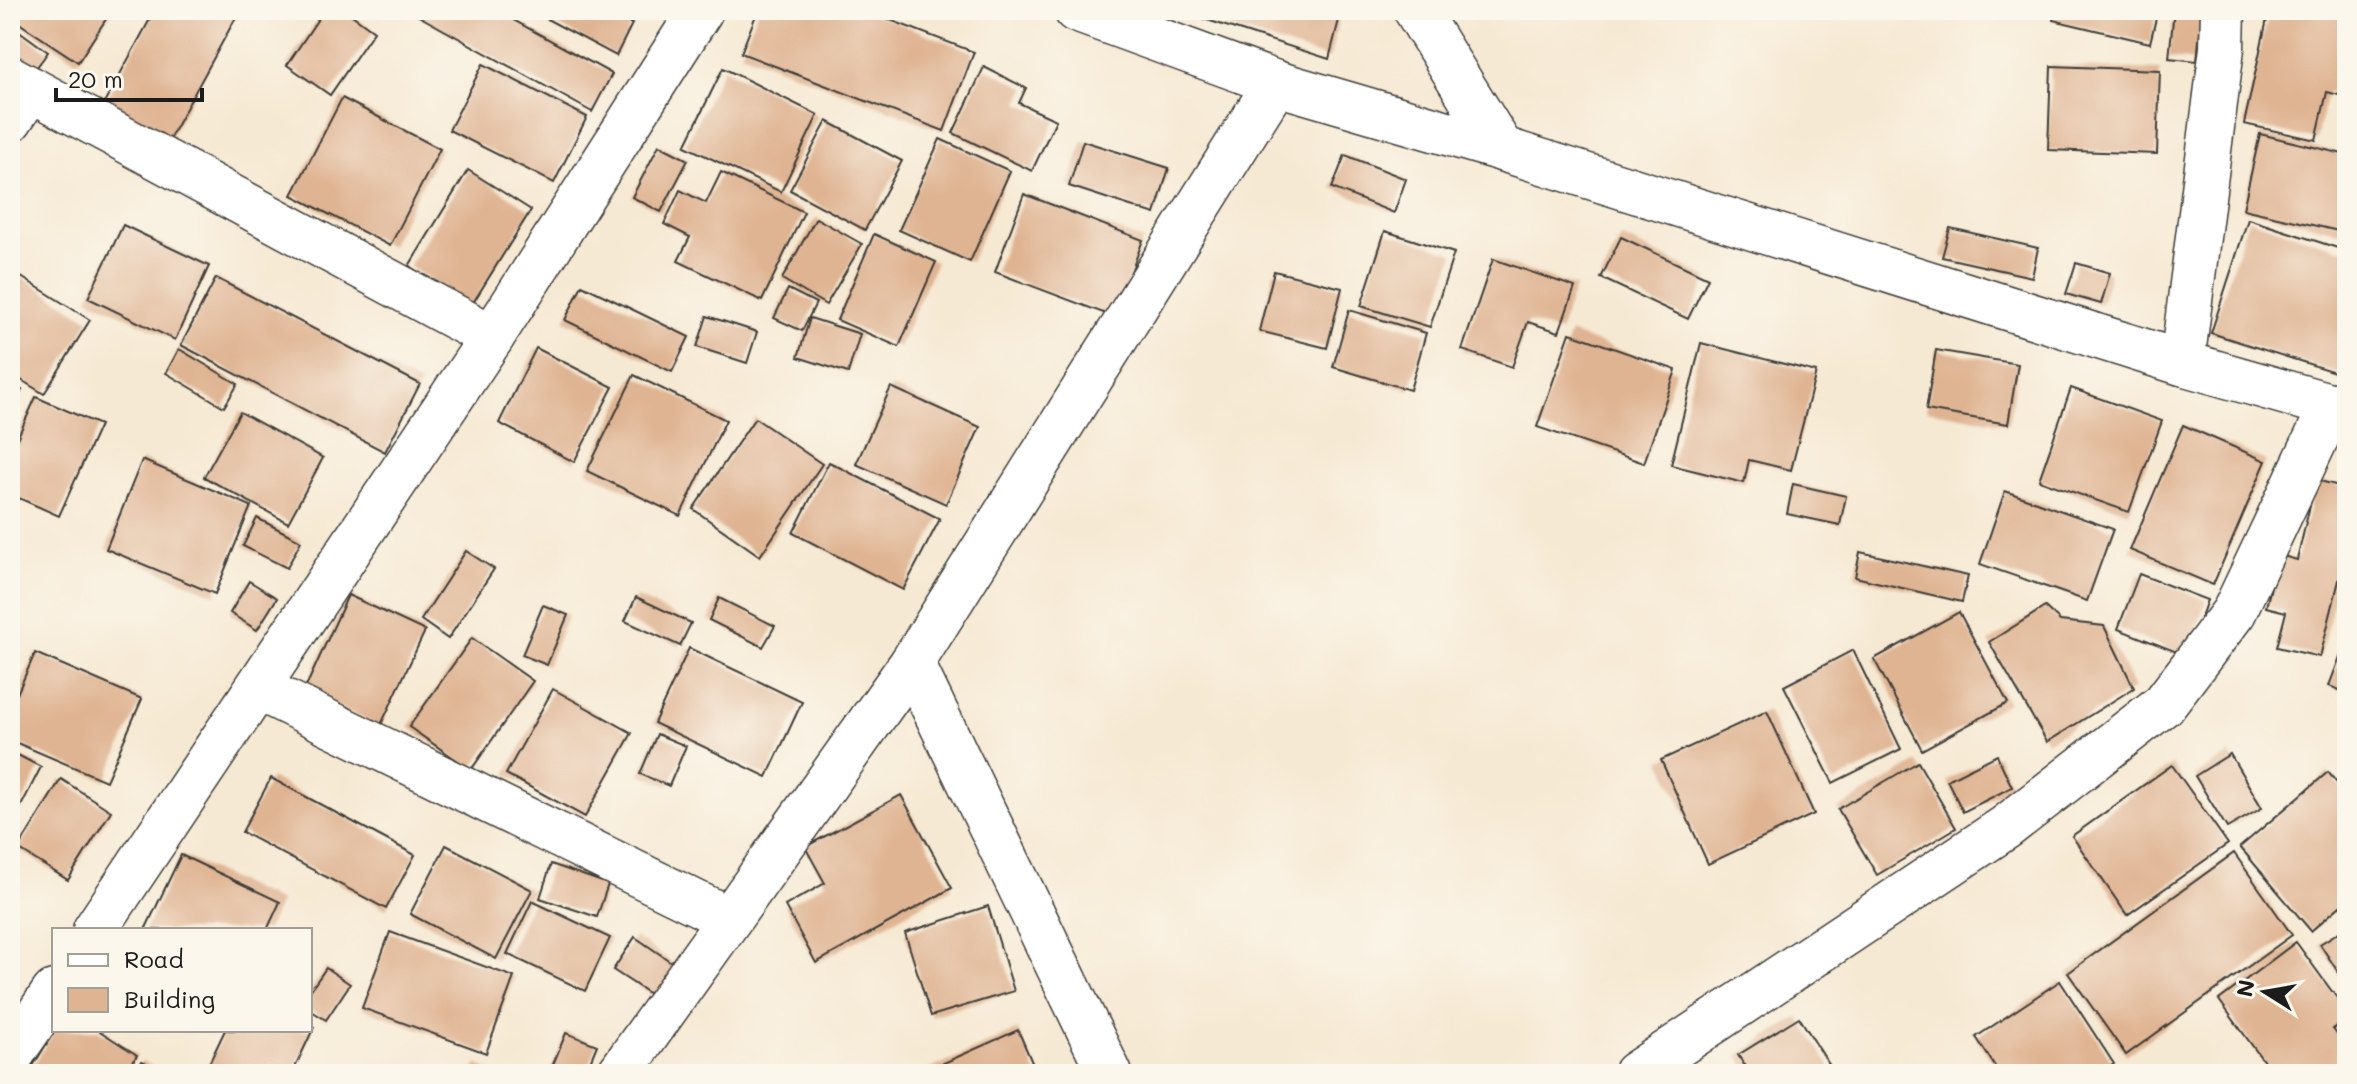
<svg xmlns="http://www.w3.org/2000/svg" width="2357" height="1084" viewBox="0 0 2357 1084" font-family="Mali,sans-serif">
<style>
.building{fill:#dfb492}
.lines{fill:none;stroke-linecap:round;stroke-linejoin:round}
.minor-casing{stroke:#3d3b37;stroke-width:47}
.minor{stroke:#fff;stroke-width:44}
</style>
<rect width="100%" height="100%" fill="#fbf7ec"/>
<filter id="ink" filterUnits="userSpaceOnUse"><feTurbulence type="fractalNoise" baseFrequency=".0125" numOctaves="2"/><feDisplacementMap in="SourceGraphic" scale="16" xChannelSelector="R" yChannelSelector="G"/><feConvolveMatrix kernelMatrix="1 2 1 2 8 2 1 2 1" color-interpolation-filters="sRGB"/></filter>
<filter id="wash" filterUnits="userSpaceOnUse"><feTurbulence type="fractalNoise" baseFrequency=".006" numOctaves="4" result="noise"/><feDisplacementMap in="SourceGraphic" scale="32" xChannelSelector="R" yChannelSelector="G"/><feGaussianBlur stdDeviation="1.8" result="paint"/><feColorMatrix in="noise" values="0 0 0 0 0 0 0 0 0 0 0 0 0 0 0 0 0 1.4 0 .05"/><feComposite in="paint" operator="in"/></filter>
<g filter="url(#wash)">
<rect width="100%" height="100%" fill="#f6e9d3"/>
<g id="blocks">
<g class="building">
<polygon points="23,10 112,10 78,62 16,21"/>
<polygon points="155,10 240,10 166,145 101,109"/>
<polygon points="324,10 345,10 374,31 330,95 287,65"/>
<polygon points="420,10 495,10 612,74 592,112 417,15"/>
<polygon points="530,10 606,10 632,24 616,56"/>
<polygon points="758,10 864,10 974,52 944,131 741,53"/>
<polygon points="1306,10 1339,20 1329,59 1179,11"/>
<polygon points="2055,10 2158,10 2150,43 2053,20"/>
<polygon points="2174,10 2202,10 2197,61 2169,58"/>
<polygon points="2269,10 2329,10 2347,14 2347,97 2327,92 2316,140 2244,124"/>
<polygon points="11,25 48,52 34,71 10,53"/>
<polygon points="483,64 587,117 554,183 449,130"/>
<polygon points="2051,66 2160,70 2157,154 2048,150"/>
<polygon points="984,67 1026,88 1019,103 1056,120 1032,171 953,133"/>
<polygon points="723,68 818,115 781,192 685,146"/>
<polygon points="342,98 440,149 390,246 292,195"/>
<polygon points="827,121 902,161 865,230 790,190"/>
<polygon points="2260,134 2347,155 2347,233 2243,209"/>
<polygon points="940,139 1010,171 970,262 899,230"/>
<polygon points="1083,141 1169,168 1155,214 1069,186"/>
<polygon points="659,145 688,160 661,212 632,197"/>
<polygon points="1345,155 1406,179 1394,213 1332,188"/>
<polygon points="468,170 531,210 471,306 409,266"/>
<polygon points="721,172 804,212 762,301 678,261 690,237 664,224 680,190 706,203"/>
<polygon points="1024,194 1143,240 1114,317 995,272"/>
<polygon points="816,218 862,244 826,305 782,279"/>
<polygon points="2248,219 2347,251 2347,309 2344,320 2347,321 2347,376 2211,333"/>
<polygon points="123,225 209,266 175,340 88,298"/>
<polygon points="1950,228 2038,248 2032,277 1942,257"/>
<polygon points="1385,231 1454,253 1430,327 1361,306"/>
<polygon points="874,234 936,262 899,347 837,320"/>
<polygon points="1621,237 1708,278 1688,319 1601,278"/>
<polygon points="1493,259 1575,287 1559,332 1528,322 1512,367 1462,350"/>
<polygon points="2076,263 2110,273 2101,304 2066,294"/>
<polygon points="10,270 90,320 44,394 10,373"/>
<polygon points="1274,271 1342,288 1327,348 1259,331"/>
<polygon points="216,278 420,384 385,452 181,345"/>
<polygon points="582,285 689,337 672,372 565,320"/>
<polygon points="788,289 816,303 802,331 774,318"/>
<polygon points="1349,310 1426,333 1410,390 1333,367"/>
<polygon points="707,316 757,332 747,363 697,347"/>
<polygon points="810,318 860,334 848,373 798,357"/>
<polygon points="1570,333 1676,370 1644,463 1537,427"/>
<polygon points="1701,343 1816,372 1791,470 1749,460 1744,483 1671,465"/>
<polygon points="536,348 613,387 574,462 499,423"/>
<polygon points="179,349 238,384 224,407 166,373"/>
<polygon points="1936,350 2018,364 2008,424 1926,410"/>
<polygon points="634,375 726,420 680,516 587,471"/>
<polygon points="10,384 22,390 10,413"/>
<polygon points="891,387 980,427 946,504 856,464"/>
<polygon points="2071,388 2162,421 2129,512 2039,480"/>
<polygon points="36,397 100,425 59,516 10,494 10,454"/>
<polygon points="240,412 323,458 288,523 204,477"/>
<polygon points="755,418 822,464 760,556 693,509"/>
<polygon points="2183,425 2266,461 2213,585 2130,550"/>
<polygon points="142,460 251,506 215,594 106,549"/>
<polygon points="829,462 940,519 903,590 793,533"/>
<polygon points="2316,480 2347,488 2347,565 2343,564 2320,657 2277,647 2286,612 2266,607 2279,555 2297,560"/>
<polygon points="1793,484 1846,496 1840,525 1787,514"/>
<polygon points="2005,491 2113,529 2087,601 1980,564"/>
<polygon points="257,518 301,541 287,568 243,546"/>
<polygon points="466,551 494,569 448,639 421,620"/>
<polygon points="1860,552 1968,576 1962,602 1855,577"/>
<polygon points="2139,574 2207,600 2187,656 2118,629"/>
<polygon points="249,581 277,598 257,630 230,613"/>
<polygon points="348,595 425,631 380,727 304,691"/>
<polygon points="636,597 691,623 680,646 625,621"/>
<polygon points="719,598 775,626 763,647 709,620"/>
<polygon points="543,605 568,615 547,665 522,655"/>
<polygon points="2045,607 2060,621 2104,626 2134,688 2047,742 1989,642"/>
<polygon points="1959,612 2008,703 1922,750 1874,659"/>
<polygon points="472,638 533,681 471,770 409,727"/>
<polygon points="2347,638 2347,693 2329,686"/>
<polygon points="689,648 802,702 767,777 654,723"/>
<polygon points="1853,650 1901,749 1833,783 1784,686"/>
<polygon points="35,653 142,699 106,781 10,740 10,710"/>
<polygon points="553,689 632,733 585,817 506,774"/>
<polygon points="1767,711 1814,814 1708,864 1661,760"/>
<polygon points="657,734 686,746 669,786 640,774"/>
<polygon points="10,751 41,767 16,816 10,813"/>
<polygon points="2230,754 2262,808 2227,828 2195,776"/>
<polygon points="1997,755 2012,787 1963,812 1947,780"/>
<polygon points="1918,762 1956,828 1877,875 1838,809"/>
<polygon points="2172,765 2228,844 2127,915 2072,836"/>
<polygon points="2328,772 2347,795 2347,900 2311,931 2240,847"/>
<polygon points="271,778 415,855 386,909 242,832"/>
<polygon points="61,779 111,811 68,880 18,849"/>
<polygon points="901,795 952,888 816,963 785,906 825,883 805,847"/>
<polygon points="446,845 532,890 496,959 410,914"/>
<polygon points="2234,853 2292,935 2126,1055 2068,973"/>
<polygon points="181,855 280,902 267,930 145,930"/>
<polygon points="551,864 608,884 597,917 540,898"/>
<polygon points="532,901 610,938 585,991 507,954"/>
<polygon points="988,906 1014,991 931,1016 905,933"/>
<polygon points="2347,927 2347,986 2320,944"/>
<polygon points="390,932 514,977 486,1053 362,1008"/>
<polygon points="635,937 680,968 659,1000 613,970"/>
<polygon points="2296,942 2347,1012 2347,1019 2333,1029 2347,1048 2347,1074 2273,1074 2219,1000"/>
<polygon points="326,968 350,984 326,1020 310,1010 310,991"/>
<polygon points="2060,981 2114,1064 2099,1074 2000,1074 1976,1037"/>
<polygon points="1799,1017 1835,1074 1750,1074 1738,1055"/>
<polygon points="310,1025 314,1027 292,1074 204,1074 225,1030 310,1030"/>
<polygon points="55,1030 98,1030 137,1055 125,1074 28,1074"/>
<polygon points="1018,1030 1037,1074 919,1074"/>
<polygon points="566,1033 597,1045 585,1074 549,1074"/>
<polygon points="142,1061 167,1074 135,1074"/>
<polygon points="477,1064 495,1074 472,1074"/>
</g>
</g>
</g>
<g filter="url(#ink)">
<use href="#blocks" fill-opacity="0" stroke="#3d3b37" stroke-width="2"/>
<g class="lines">
<defs>
<g id="minor">
<polyline points="1076,10 1276,83 1502,149"/>
<polyline points="1416,10 1502,149 2182,363 2347,410"/>
<polyline points="10,78 492,337"/>
<polyline points="10,120 31,89"/>
<polyline points="2182,363 2222,48 2223,10"/>
<polyline points="912,663 1110,1074"/>
<polyline points="258,688 729,919"/>
<polyline points="95,930 492,337 701,10"/>
<polyline points="10,1057 54,992"/>
<polyline points="619,1074 912,663 1276,83"/>
<polyline points="1635,1074 2006,827 2164,704 2234,612 2332,405"/>
</g>
</defs>
<use href="#minor" class="minor-casing"/>
<use href="#minor" class="minor"/>
</g>
</g>
<rect width="2357" height="1084" fill="none" stroke="#fbf7ec" stroke-width="40"/>
<rect x="52" y="928" width="260" height="104" fill="#fbf7ec" stroke="#a29f99" stroke-width="2"/>
<rect x="68" y="954" width="40" height="12" fill="#ffffff" stroke="#a29f99" stroke-width="2"/>
<text x="124" y="968" font-size="24" fill="#1c1c1c">Road</text>
<rect x="68" y="988" width="40" height="24" fill="#dfb492" stroke="#a29f99" stroke-width="2"/>
<text x="124" y="1008" font-size="24" fill="#1c1c1c">Building</text>
<g transform="translate(2265 992) rotate(281)" stroke="#fbf7ec" stroke-width="6" paint-order="stroke">
<path d="M0-6L14 30L0 20L-14 30Z" fill="#1c1c1c"/>
<text y="-12" font-size="22" font-weight="bold" text-anchor="middle" fill="#1c1c1c">N</text>
</g>
<path d="M56 88v12h146v-12" fill="none" stroke="#1c1c1c" stroke-width="4"/>
<text x="68" y="88" font-size="24" fill="#1c1c1c" stroke="#fbf7ec" stroke-width="6" paint-order="stroke">20 m</text>
</svg>
